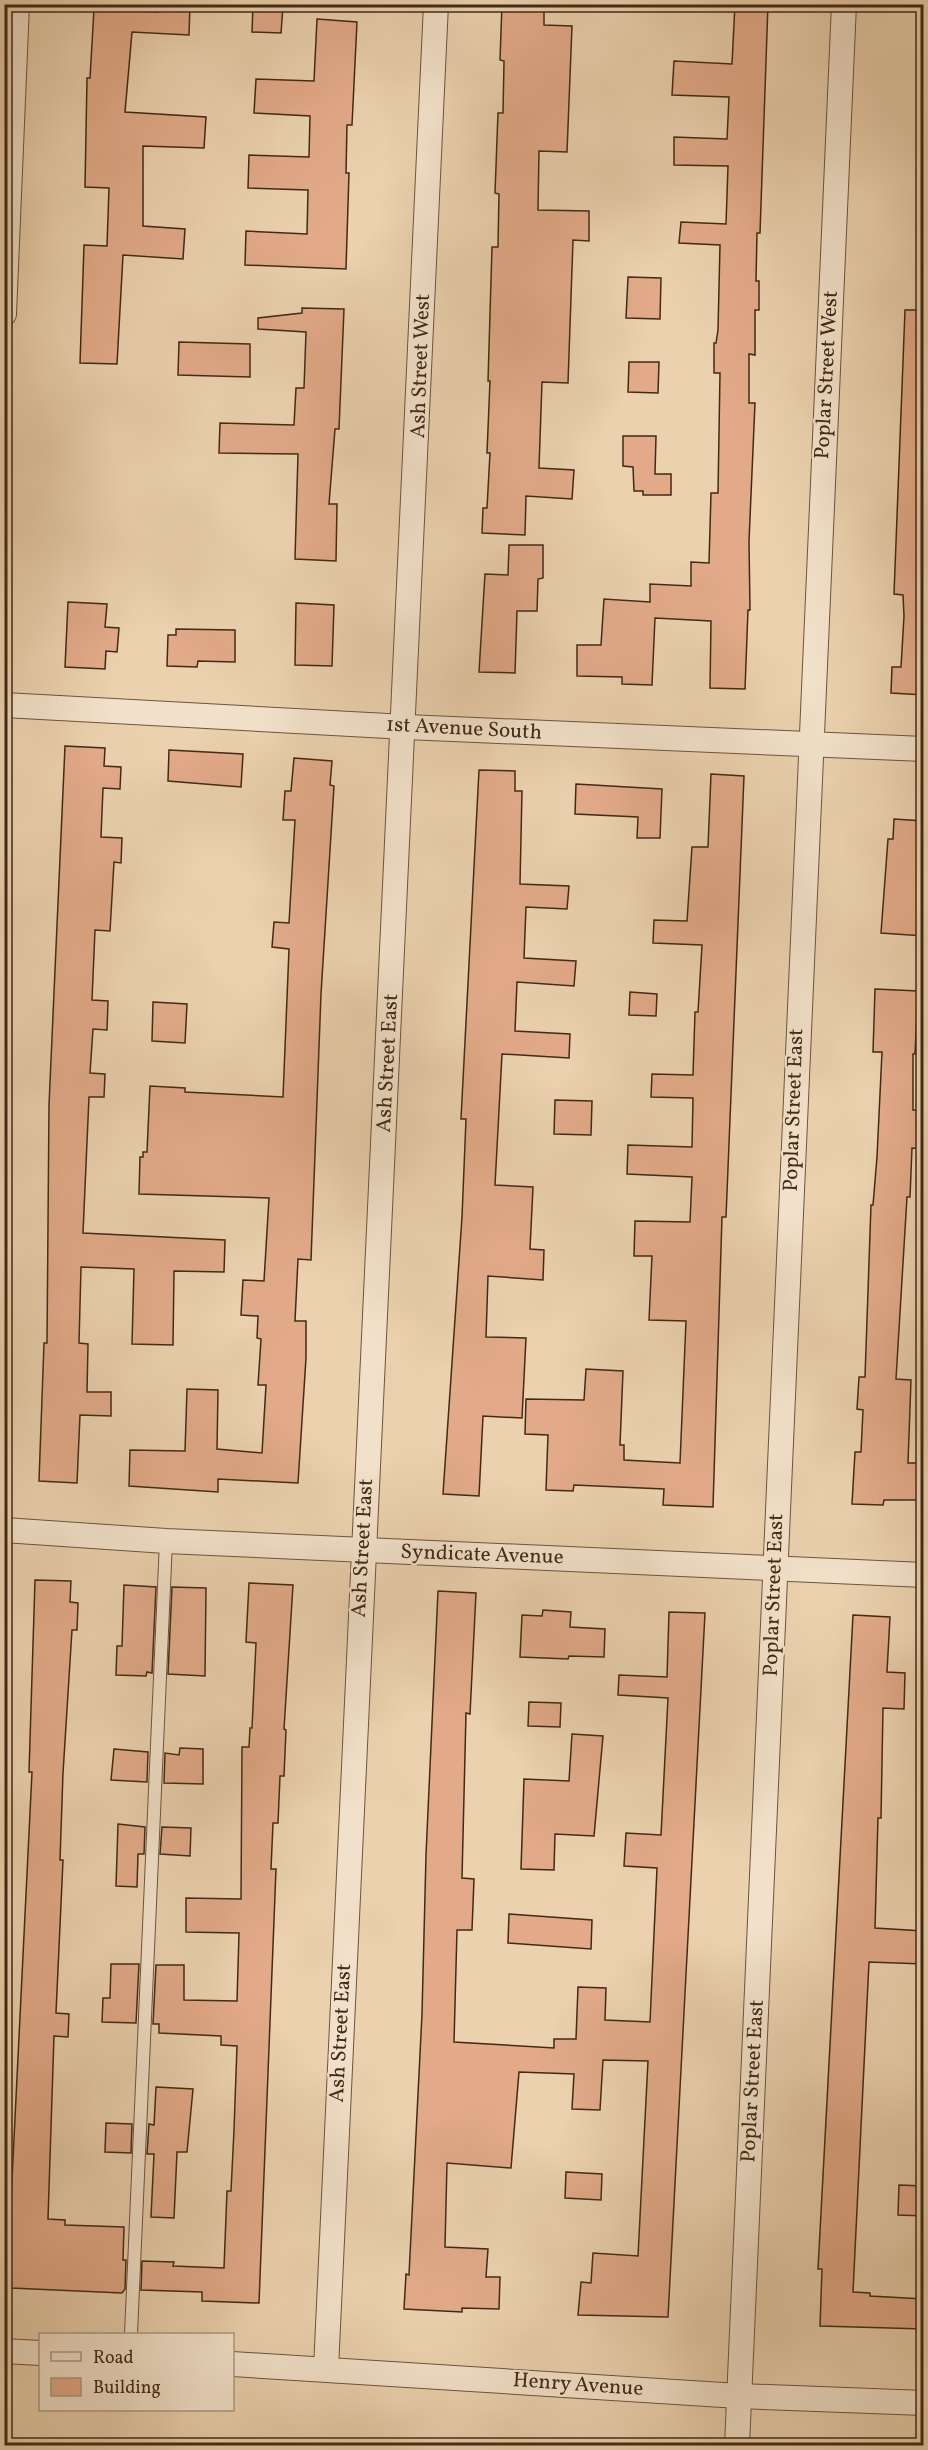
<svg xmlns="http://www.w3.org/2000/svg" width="928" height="2450" viewBox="0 0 928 2450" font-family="Vollkorn,serif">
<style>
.building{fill:#e2aa89;stroke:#412a16;stroke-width:1.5}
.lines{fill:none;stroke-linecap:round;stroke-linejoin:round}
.service-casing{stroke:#6c543c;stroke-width:14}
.minor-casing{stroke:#6c543c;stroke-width:26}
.service{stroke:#f2e1ca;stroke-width:12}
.minor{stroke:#f2e1ca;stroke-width:24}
.labels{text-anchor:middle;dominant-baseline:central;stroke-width:4.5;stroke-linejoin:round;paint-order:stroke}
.street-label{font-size:21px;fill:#412a16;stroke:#f2e1ca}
</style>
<rect width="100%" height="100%" fill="#ebd1ae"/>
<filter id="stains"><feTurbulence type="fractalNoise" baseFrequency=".00333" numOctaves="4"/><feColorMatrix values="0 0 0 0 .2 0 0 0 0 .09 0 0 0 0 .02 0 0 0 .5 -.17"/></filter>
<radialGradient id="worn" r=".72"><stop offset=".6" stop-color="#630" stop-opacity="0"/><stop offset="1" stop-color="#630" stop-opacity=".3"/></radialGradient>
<g class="building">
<polygon points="158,4 190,4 189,35 132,32 125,112 206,117 204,148 143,146 143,226 185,229 183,259 123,255 117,364 80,363 84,245 107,246 109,188 85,187 87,78 90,78 94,9 158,12"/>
<polygon points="502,4 544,4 544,25 572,26 567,152 539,151 538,210 589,211 589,241 573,240 568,383 542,382 539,468 574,470 572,499 526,496 525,535 482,533 483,508 487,508 490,453 487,453 490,381 488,381 492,247 498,247 499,194 495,193 498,113 503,113 504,61 500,60"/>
<polygon points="735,4 768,4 760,233 757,233 756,281 759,281 759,310 755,310 755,355 749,354 749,403 755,403 749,541 750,610 748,610 745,689 710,688 711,621 655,618 652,685 622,684 622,677 577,676 577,645 601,645 604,599 650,602 650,584 691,586 691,562 709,563 711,493 718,493 720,373 714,373 714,343 716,343 718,330 720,245 679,243 681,222 726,224 728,166 674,165 674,137 727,139 729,97 672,95 674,61 732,64"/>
<polygon points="253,5 283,6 281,33 252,32"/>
<polygon points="317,19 357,22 352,125 347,125 346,173 349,173 346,269 245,265 246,231 307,234 308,190 248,188 249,155 309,157 310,116 254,113 256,79 314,81"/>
<polygon points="628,277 661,278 660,319 626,318"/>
<polygon points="302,308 344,309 339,429 335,429 329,504 337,504 336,561 295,559 298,454 219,453 220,423 294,425 296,388 304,388 306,332 258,329 258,318 302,313"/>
<polygon points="905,310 924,310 924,695 891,693 892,667 901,667 904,616 903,595 894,594"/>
<polygon points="179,342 250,344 250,377 178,375"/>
<polygon points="629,362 659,362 658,393 628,392"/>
<polygon points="623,436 656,436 655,474 671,474 671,495 643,495 643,491 634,491 633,467 623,466"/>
<polygon points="509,545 543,545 543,578 538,579 537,611 517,611 515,673 479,672 485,574 508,575"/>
<polygon points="68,602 107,604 105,627 119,628 117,652 106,651 105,669 65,667"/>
<polygon points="296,603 334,605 332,666 295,665"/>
<polygon points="176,629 235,630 235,662 198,661 197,667 167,666 168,635 176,635"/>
<polygon points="65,746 105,748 104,766 121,767 120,789 103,788 101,837 122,838 121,863 114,862 110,931 95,930 92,1000 108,1001 107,1030 93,1029 90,1073 105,1074 104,1097 89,1097 83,1233 225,1240 224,1272 174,1271 173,1345 132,1344 134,1269 81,1267 79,1343 88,1344 87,1392 111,1392 111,1416 80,1415 77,1483 39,1481 44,1343 47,1343 49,1105"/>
<polygon points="169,750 243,754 241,787 168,781"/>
<polygon points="294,758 332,761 330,785 334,786 321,994 311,1260 298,1259 295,1321 306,1321 306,1358 298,1483 218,1479 218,1492 129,1486 130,1450 185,1451 187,1389 218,1390 217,1449 262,1453 266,1385 258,1385 261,1339 257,1338 258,1316 241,1315 243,1280 264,1281 269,1198 139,1194 140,1157 143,1157 143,1152 147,1152 150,1086 185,1088 185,1092 283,1097 289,949 272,947 274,922 289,923 295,820 283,820 285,791 291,791"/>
<polygon points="479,770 515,771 515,791 522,791 520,884 569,886 567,909 526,907 524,958 576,961 574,986 517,982 515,1031 570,1034 569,1058 502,1054 495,1185 533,1187 530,1249 544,1250 543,1280 488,1276 486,1337 526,1338 522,1418 483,1416 479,1496 443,1494 462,1217 466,1119 461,1119"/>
<polygon points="711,774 744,776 726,1217 722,1217 713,1507 663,1505 664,1489 574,1485 573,1491 546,1490 548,1435 525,1434 526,1399 584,1400 586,1369 623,1371 620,1445 624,1445 624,1460 680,1463 686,1321 649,1320 652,1256 634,1256 635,1221 690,1222 692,1177 627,1174 628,1145 692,1147 693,1098 651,1097 652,1074 693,1075 695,1012 698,1012 702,945 653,943 654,920 687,921 692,847 708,847"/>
<polygon points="576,784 662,789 660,838 637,838 638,817 575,814"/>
<polygon points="894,819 924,821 924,936 881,933 888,839 893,839"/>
<polygon points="875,989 918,991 915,1054 913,1054 913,1110 924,1110 924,1149 912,1148 910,1197 907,1197 896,1379 911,1380 908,1463 924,1463 924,1500 884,1500 883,1505 852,1504 855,1452 861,1452 863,1410 857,1409 859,1377 865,1377 871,1205 873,1205 877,1157 882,1052 873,1052"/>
<polygon points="630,992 657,994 656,1016 629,1015"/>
<polygon points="153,1002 187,1004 185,1043 152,1041"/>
<polygon points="555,1100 592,1101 591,1135 554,1134"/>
<polygon points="35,1580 71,1581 70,1602 78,1603 77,1630 72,1630 63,1773 60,1860 63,1860 56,2013 69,2014 68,2037 54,2036 48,2219 65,2220 65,2225 124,2227 123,2260 126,2260 125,2289 122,2293 11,2288 11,2200 32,1772 29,1772"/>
<polygon points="249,1583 293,1585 284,1729 286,1730 284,1776 280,1776 278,1823 273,1823 271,1869 276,1869 259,2303 202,2301 202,2292 141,2290 142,2261 174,2262 173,2266 224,2268 227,2191 231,2191 234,2130 237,2046 221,2045 221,2036 159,2033 159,2024 153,2024 156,1965 184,1965 184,2000 237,2001 239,1933 186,1932 186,1898 241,1899 242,1747 249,1747 250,1728 252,1728 256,1643 246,1642"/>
<polygon points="124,1585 156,1587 152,1673 147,1672 146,1676 116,1675 117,1646 122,1646"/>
<polygon points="172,1587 206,1588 205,1676 168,1674"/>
<polygon points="438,1591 476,1593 470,1714 466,1713 462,1878 474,1879 472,1930 457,1930 454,2042 554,2048 554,2039 576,2039 578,1987 606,1988 605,2020 650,2022 657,1868 624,1866 626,1833 661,1835 668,1698 618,1695 619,1675 667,1677 669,1612 705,1613 668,2317 578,2315 581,2282 591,2283 593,2253 638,2256 648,2061 603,2060 600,2110 572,2109 574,2074 519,2072 511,2168 447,2163 445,2247 488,2249 486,2277 500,2277 499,2309 462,2308 462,2312 404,2309 406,2274 409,2275 422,2014 426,1855"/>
<polygon points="543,1610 571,1612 570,1627 605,1629 604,1657 569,1656 568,1659 520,1657 522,1615 542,1616"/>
<polygon points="853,1615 890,1617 887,1672 905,1673 904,1709 883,1708 881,1818 878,1818 875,1928 924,1931 924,1964 869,1962 853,2292 870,2293 870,2296 924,2299 924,2329 820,2326 822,2269 818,2269"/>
<polygon points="529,1702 561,1703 560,1727 528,1726"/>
<polygon points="572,1734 603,1736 594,1836 555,1834 554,1870 521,1869 524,1779 569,1781"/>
<polygon points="180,1748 203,1749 203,1784 164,1783 165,1753 179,1755"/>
<polygon points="114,1749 148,1752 147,1782 111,1780"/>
<polygon points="118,1824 145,1827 144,1854 138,1854 137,1887 116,1886"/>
<polygon points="162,1827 191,1828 190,1856 160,1854"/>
<polygon points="509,1914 592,1920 591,1949 508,1943"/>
<polygon points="111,1964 139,1964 136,2023 102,2022 103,1998 110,1998"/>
<polygon points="156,2087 193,2089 187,2152 177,2152 174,2218 151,2217 154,2154 147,2154 149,2124 154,2125"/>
<polygon points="106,2123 132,2124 131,2153 105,2152"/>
<polygon points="566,2172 602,2174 601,2200 565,2198"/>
<polygon points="899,2185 924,2186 924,2216 898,2215"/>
</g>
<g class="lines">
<defs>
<polyline id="service" points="131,2334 166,1541"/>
<g id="minor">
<polyline points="4,314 17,4"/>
<polyline points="4,705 406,727 924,749"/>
<polyline points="4,1530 166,1541 924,1575"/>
<polyline points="4,2351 40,2353"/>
<polyline points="232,2364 739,2396 924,2403"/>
<path d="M 326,2369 C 361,1581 403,793 436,4"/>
<polyline points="737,2446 844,4"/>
</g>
</defs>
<use href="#service" class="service-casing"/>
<use href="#minor" class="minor-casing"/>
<use href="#service" class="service"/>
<use href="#minor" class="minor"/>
</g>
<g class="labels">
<g class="street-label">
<text transform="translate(421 366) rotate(-88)">Ash Street West</text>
<text transform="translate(827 375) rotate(-87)">Poplar Street West</text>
<text transform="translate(464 729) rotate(3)">1st Avenue South</text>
<text transform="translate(388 1063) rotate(-87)">Ash Street East</text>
<text transform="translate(794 1110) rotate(-88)">Poplar Street East</text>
<text transform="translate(363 1548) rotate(-87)">Ash Street East</text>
<text transform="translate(482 1555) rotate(2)">Syndicate Avenue</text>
<text transform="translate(774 1595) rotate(-88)">Poplar Street East</text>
<text transform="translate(341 2033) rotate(-87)">Ash Street East</text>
<text transform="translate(753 2081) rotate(-87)">Poplar Street East</text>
<text transform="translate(578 2385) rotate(4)">Henry Avenue</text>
</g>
</g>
<rect width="928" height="2450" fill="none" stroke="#ebd1ae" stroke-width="24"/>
<rect x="6" y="6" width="916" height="2438" fill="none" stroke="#412a16" stroke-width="3"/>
<rect x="12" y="12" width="904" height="2426" fill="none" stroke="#412a16" stroke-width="1.5"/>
<rect x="39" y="2333" width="195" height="78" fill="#f2e1ca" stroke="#ab9882" stroke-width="1.5"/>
<rect x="51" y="2352" width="30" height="9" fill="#f2e1ca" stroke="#ab9882" stroke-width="1.5"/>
<text x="93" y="2363" font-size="18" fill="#412a16">Road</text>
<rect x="51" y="2378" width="30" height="18" fill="#e2aa89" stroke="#ab9882" stroke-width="1.5"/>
<text x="93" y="2393" font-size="18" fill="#412a16">Building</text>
<rect width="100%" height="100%" filter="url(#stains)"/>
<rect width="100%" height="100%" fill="url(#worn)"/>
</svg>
